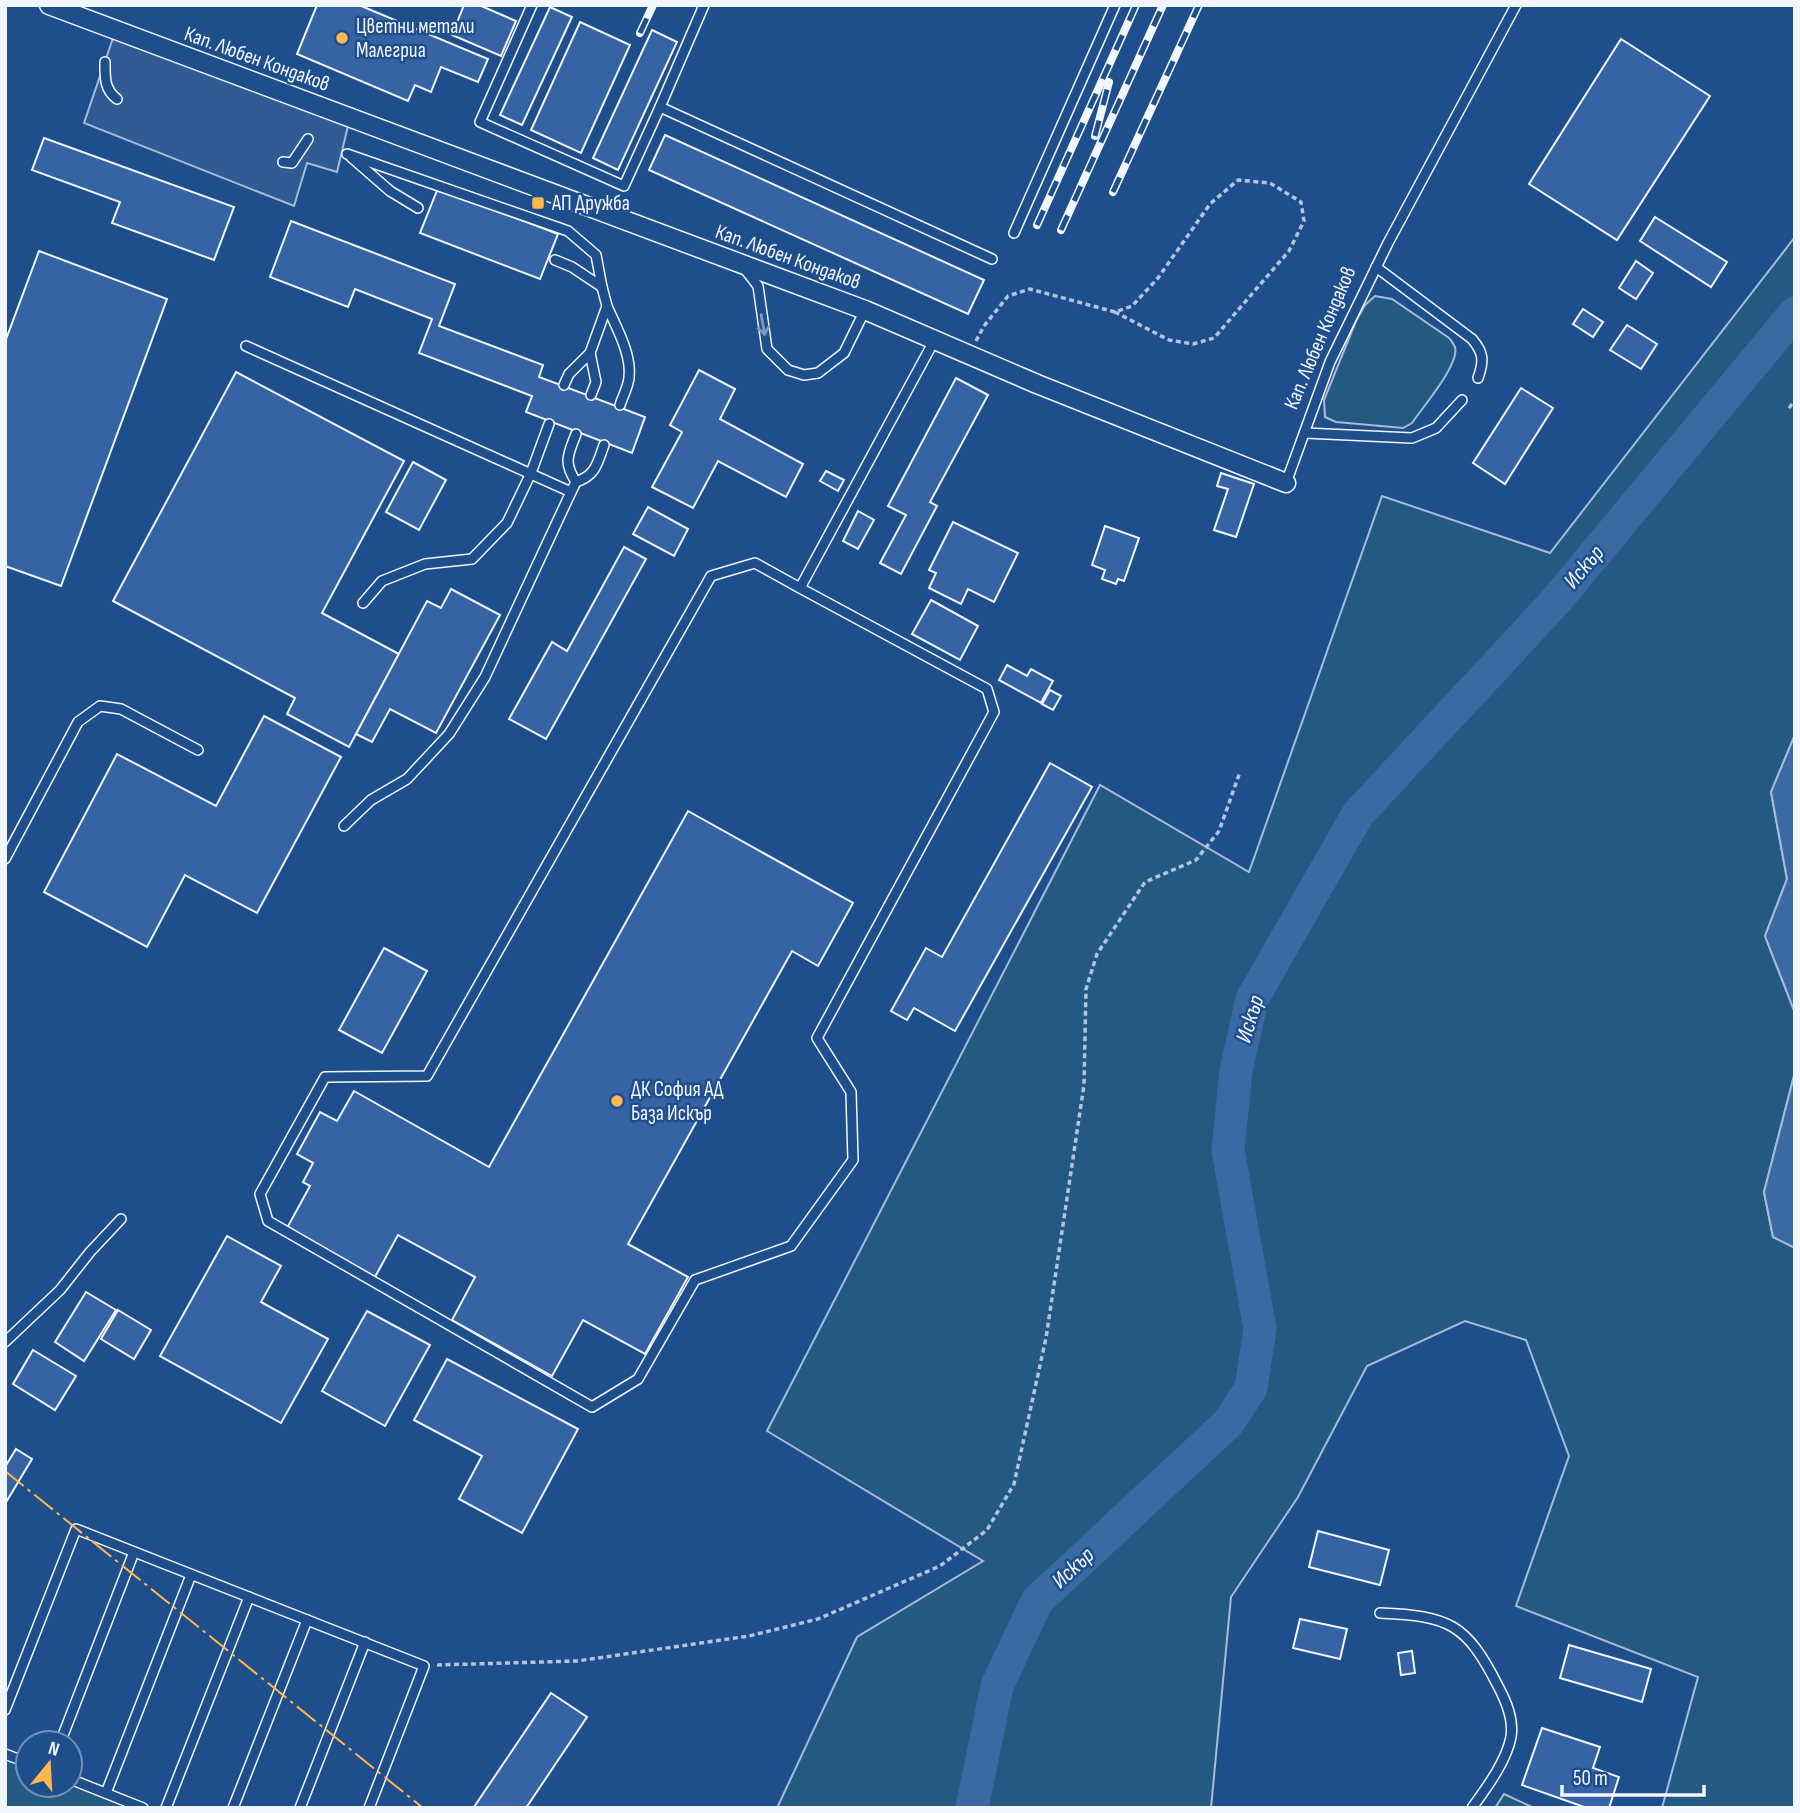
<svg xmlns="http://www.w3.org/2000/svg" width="1800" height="1813" viewBox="0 0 1800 1813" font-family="'Sofia Sans Condensed',sans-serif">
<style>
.green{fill:#245a82;stroke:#a8bbd7;stroke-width:2}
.parking{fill:#305b95;stroke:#a8bbd7;stroke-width:2}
.water{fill:#3b69a3;stroke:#a8bbd7;stroke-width:2}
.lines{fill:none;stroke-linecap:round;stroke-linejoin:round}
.river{stroke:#3b69a3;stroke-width:33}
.building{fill:#3563a3;stroke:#f2f6ff;stroke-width:2}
.lane-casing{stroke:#f2f6ff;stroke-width:12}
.street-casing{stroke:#f2f6ff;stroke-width:21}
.path{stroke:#b3c4dc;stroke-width:3.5;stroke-dasharray:5 3.5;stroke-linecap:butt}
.lane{stroke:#1f4e8c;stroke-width:9}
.street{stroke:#1f4e8c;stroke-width:18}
.rail-casing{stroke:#f2f6ff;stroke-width:8}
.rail{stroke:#1f4e8c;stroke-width:5;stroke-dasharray:16;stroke-linecap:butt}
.power{stroke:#ffb74d;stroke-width:2;stroke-dasharray:24 5 3.5 5;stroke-linecap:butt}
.oneway{stroke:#7e9ac0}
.poi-dot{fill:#ffb74d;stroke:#1f4e8c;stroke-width:2.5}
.labels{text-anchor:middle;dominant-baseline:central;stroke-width:5;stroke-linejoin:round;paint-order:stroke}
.poi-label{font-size:21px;fill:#f2f6ff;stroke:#1f4e8c;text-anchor:start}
.street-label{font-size:21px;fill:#f2f6ff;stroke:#1f4e8c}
.water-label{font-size:23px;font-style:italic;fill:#f2f6ff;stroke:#1f4e8c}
</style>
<rect width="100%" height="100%" fill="#1f4e8c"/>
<g class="green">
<polygon points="1795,237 1795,728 1794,737 1771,792 1787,879 1765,936 1795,1013 1795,1072 1764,1192 1773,1237 1795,1248 1795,1808 1662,1808 1698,1677 1516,1606 1569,1456 1526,1340 1465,1321 1367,1366 1298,1497 1231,1597 1211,1808 777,1808 857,1637 983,1561 767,1431 1100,785 1249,872 1382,496 1550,553"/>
<path d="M 1375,296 L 1392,299 L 1449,338 C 1451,340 1454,345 1455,347 C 1460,364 1422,408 1412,423 L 1403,428 L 1336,422 L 1325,417 L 1324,400 L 1356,321 L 1365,305 Z"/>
<polygon points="5,1754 28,1763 28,1785 70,1785 70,1780 143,1808 5,1808"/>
<polygon points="1504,1794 1534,1808 1495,1808"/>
</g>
<polygon class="parking" points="113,38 348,126 337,172 307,163 294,206 84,123"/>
<g class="water">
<polygon points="1795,728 1795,1013 1765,936 1787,879 1771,792 1794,737"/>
<polygon points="1795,1072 1795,1248 1773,1237 1764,1192"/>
</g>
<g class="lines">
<polyline class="river" points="972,1808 997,1686 1037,1601 1228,1423 1251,1388 1260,1329 1228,1150 1236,1071 1252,999 1358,814 1554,603 1795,313"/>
</g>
<g class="building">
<polygon points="317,5 359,5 488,59 478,82 441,67 431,92 415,85 408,101 297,54"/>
<polygon points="464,5 479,5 516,21 501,56 452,35"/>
<polygon points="550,7 572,17 522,125 500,115"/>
<polygon points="580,22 630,45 581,153 531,130"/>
<polygon points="652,30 677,42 618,170 593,158"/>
<polygon points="1621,39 1710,96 1617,240 1529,184"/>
<polygon points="665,135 984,280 968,314 649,170"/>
<polygon points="44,138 234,207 214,260 112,223 120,202 32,170"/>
<polygon points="438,188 558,234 540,279 420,233"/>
<polygon points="1655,217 1727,262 1711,287 1640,241"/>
<polygon points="291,221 455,284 439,326 543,365 539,377 645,417 632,453 526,412 532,396 419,353 432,319 355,289 348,307 270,277"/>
<polygon points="39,251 167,299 61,586 5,566 5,342"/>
<polygon points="1636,261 1653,273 1636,299 1619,288"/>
<polygon points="1583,309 1603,322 1593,337 1573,324"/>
<polygon points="1627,325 1657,344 1641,369 1610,350"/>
<polygon points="699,370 735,389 720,419 803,464 786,497 718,461 693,508 652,487 682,432 670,425"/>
<polygon points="236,372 404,461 322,613 399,654 349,747 287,714 295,698 113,601"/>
<polygon points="956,378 988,395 930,502 937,506 901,574 880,563 906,515 888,506"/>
<polygon points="1521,388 1553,408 1505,484 1473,463"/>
<polygon points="413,462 446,480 419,530 386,512"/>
<polygon points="826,471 844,480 838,491 820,481"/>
<polygon points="1221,473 1254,484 1236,537 1214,530 1228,489 1217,486"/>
<polygon points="648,507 688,529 674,556 633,534"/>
<polygon points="858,511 874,520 858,549 843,541"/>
<polygon points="953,522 1018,553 994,602 968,589 961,604 929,588 936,573 929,570"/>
<polygon points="1105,526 1139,538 1124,581 1118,579 1116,584 1102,579 1105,570 1092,565"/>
<polygon points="624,547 646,559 546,739 509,719 552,642 567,651"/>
<polygon points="451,589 500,615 436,733 390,709 372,742 356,734 427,601 441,608"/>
<polygon points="931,600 978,626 960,660 912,634"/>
<polygon points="1007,665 1027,676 1031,669 1053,681 1041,703 999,680"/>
<polygon points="1050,690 1061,696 1053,710 1042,704"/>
<polygon points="264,716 341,757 257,913 185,875 147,947 44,892 117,754 216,806"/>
<polygon points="1050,763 1092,787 955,1031 914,1008 907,1020 891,1011 926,948 942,957"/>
<polygon points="688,811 853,903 818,966 792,951 628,1244 688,1277 645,1354 583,1320 552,1376 452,1320 475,1277 398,1235 375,1277 287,1228 310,1186 303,1182 313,1163 297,1154 320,1112 337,1121 354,1091 489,1167"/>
<polygon points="384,948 427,971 382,1053 339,1030"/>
<polygon points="227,1236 281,1266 261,1302 328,1339 281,1423 160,1356"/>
<polygon points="86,1292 116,1310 84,1361 55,1342"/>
<polygon points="118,1310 151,1330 134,1359 101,1339"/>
<polygon points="367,1311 430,1345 385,1426 322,1391"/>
<polygon points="33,1350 76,1376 55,1410 13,1384"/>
<polygon points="447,1359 578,1429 522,1533 459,1499 482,1456 414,1420"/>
<polygon points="16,1449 32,1459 5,1504 5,1467"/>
<polygon points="1318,1531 1389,1550 1380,1585 1309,1567"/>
<polygon points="1300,1619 1347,1629 1340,1659 1293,1648"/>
<polygon points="1569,1645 1651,1669 1642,1702 1560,1678"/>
<polygon points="1412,1651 1415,1673 1401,1675 1398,1653"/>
<polygon points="551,1693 587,1717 526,1808 474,1807"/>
<polygon points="1542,1728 1600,1747 1593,1768 1619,1777 1609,1808 1587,1808 1522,1785"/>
</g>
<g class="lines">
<defs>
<g id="lane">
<polyline points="532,5 480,122 624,186 660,107"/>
<polyline points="704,5 660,107 992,259"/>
<path d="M 105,62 C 105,77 104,89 117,99"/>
<polyline points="347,154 568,231 596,255 602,287"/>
<polyline points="351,157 390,191 418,208"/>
<polyline points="283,162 292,163 308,139"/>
<polyline points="1014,233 1115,5"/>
<polyline points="555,260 572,267 602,287 607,306 590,353 569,374 564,385"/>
<path d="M 1376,267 L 1472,339 C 1484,353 1484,361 1478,378"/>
<polyline points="744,268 758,286 767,349 788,370 804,375 818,373 844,353 865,310"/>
<path d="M 607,306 C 616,327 632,354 629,378 C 628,387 623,396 620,405"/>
<polyline points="246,346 571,492 485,677 449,734 407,779 371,800 344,826"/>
<polyline points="590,353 596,382 591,395"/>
<polyline points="1305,433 1412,438 1436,428 1462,400"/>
<path d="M 576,482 C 563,462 568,455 576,434"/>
<polyline points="1286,483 1330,362 1388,243 1516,5"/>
<path d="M 571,492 L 576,482 C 596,475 597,464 604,445"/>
<polyline points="800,588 987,689 994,712 817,1038 851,1092 853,1160 791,1246 695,1280 638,1379 592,1407 268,1221 260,1194 325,1077 427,1076 711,576 755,563 800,588 934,341"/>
<polyline points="363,603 382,581 425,564 472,559 507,523 531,473 549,424"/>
<polyline points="5,859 78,722 100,706 121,709 198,750"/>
<polyline points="5,1342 60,1290 90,1252 121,1219"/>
<path d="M 1380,1613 C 1449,1616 1466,1623 1498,1686 C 1506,1701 1514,1719 1511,1737 C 1506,1762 1487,1787 1472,1808"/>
<polyline points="5,1710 76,1529 424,1666 369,1808"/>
<polyline points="60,1743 134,1552"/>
<polyline points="5,1754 28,1763"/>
<polyline points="70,1779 143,1808"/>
<polyline points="106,1793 191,1575"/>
<polyline points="166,1808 249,1597"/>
<polyline points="233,1808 307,1620"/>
<polyline points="300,1808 365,1642"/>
</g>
<polyline id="street" points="49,5 865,310 1037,384 1286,483"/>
</defs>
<use href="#lane" class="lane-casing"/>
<use href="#street" class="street-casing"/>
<g class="path">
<polyline points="976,341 984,326 1008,296 1030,289 1115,312 1132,306 1158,278 1210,204 1238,180 1270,183 1301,202 1304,221 1289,251 1214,338 1193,344 1169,340 1115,312"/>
<polyline points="1789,408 1795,400"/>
<polyline points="437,1665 577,1661 749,1636 818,1619 940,1566 987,1530 1014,1484 1046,1338 1084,1085 1086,989 1097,954 1145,882 1196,860 1219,831 1240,772"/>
</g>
<use href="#lane" class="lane"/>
<use href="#street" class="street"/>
<defs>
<g id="rail">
<polyline points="640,33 653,5"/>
<polyline points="1095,136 1109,82"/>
<polyline points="1113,192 1199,5"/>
<polyline points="1037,225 1136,5"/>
<polyline points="1061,230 1163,5"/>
</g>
</defs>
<use href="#rail" class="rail-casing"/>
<use href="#rail" class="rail"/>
<polyline class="power" points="5,1471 423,1808"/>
</g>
<defs><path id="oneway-shaft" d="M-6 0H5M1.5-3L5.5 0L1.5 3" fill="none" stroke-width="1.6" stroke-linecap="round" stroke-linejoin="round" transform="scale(1.75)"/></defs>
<use class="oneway" href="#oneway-shaft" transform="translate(763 325) rotate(80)"/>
<g class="poi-dot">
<circle cx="342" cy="38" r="7"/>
<rect x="531" y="196" width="14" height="14" rx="3.5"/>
<circle cx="617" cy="1101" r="7"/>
</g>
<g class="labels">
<g class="poi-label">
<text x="356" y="26">Цветни метали<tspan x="356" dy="24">Малегриа</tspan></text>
<text x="552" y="203">АП Дружба</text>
<text x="631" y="1089">ДК София АД<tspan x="631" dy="24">База Искър</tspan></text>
</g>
<g class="street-label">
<text transform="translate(257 59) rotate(20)">Кап. Любен Кондаков</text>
<text transform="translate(788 257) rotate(20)">Кап. Любен Кондаков</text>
<text transform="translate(1320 338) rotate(-67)">Кап. Любен Кондаков</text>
</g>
<g class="water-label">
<text transform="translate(1584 567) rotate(-50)">Искър</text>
<text transform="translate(1250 1019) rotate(-73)">Искър</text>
<text transform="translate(1073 1568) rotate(-43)">Искър</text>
</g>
</g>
<rect width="1800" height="1813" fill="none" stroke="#f2f6ff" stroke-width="14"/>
<g transform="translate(49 1764) rotate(18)"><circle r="33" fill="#1f4e8c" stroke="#7391ba" stroke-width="2"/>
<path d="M0-5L12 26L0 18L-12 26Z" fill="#ffb74d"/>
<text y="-10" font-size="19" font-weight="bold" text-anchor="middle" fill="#f2f6ff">N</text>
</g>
<path d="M1562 1785v10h142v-10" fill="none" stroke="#f2f6ff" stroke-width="3.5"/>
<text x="1573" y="1785" font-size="21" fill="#f2f6ff" stroke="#1f4e8c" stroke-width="5" paint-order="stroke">50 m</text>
</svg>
